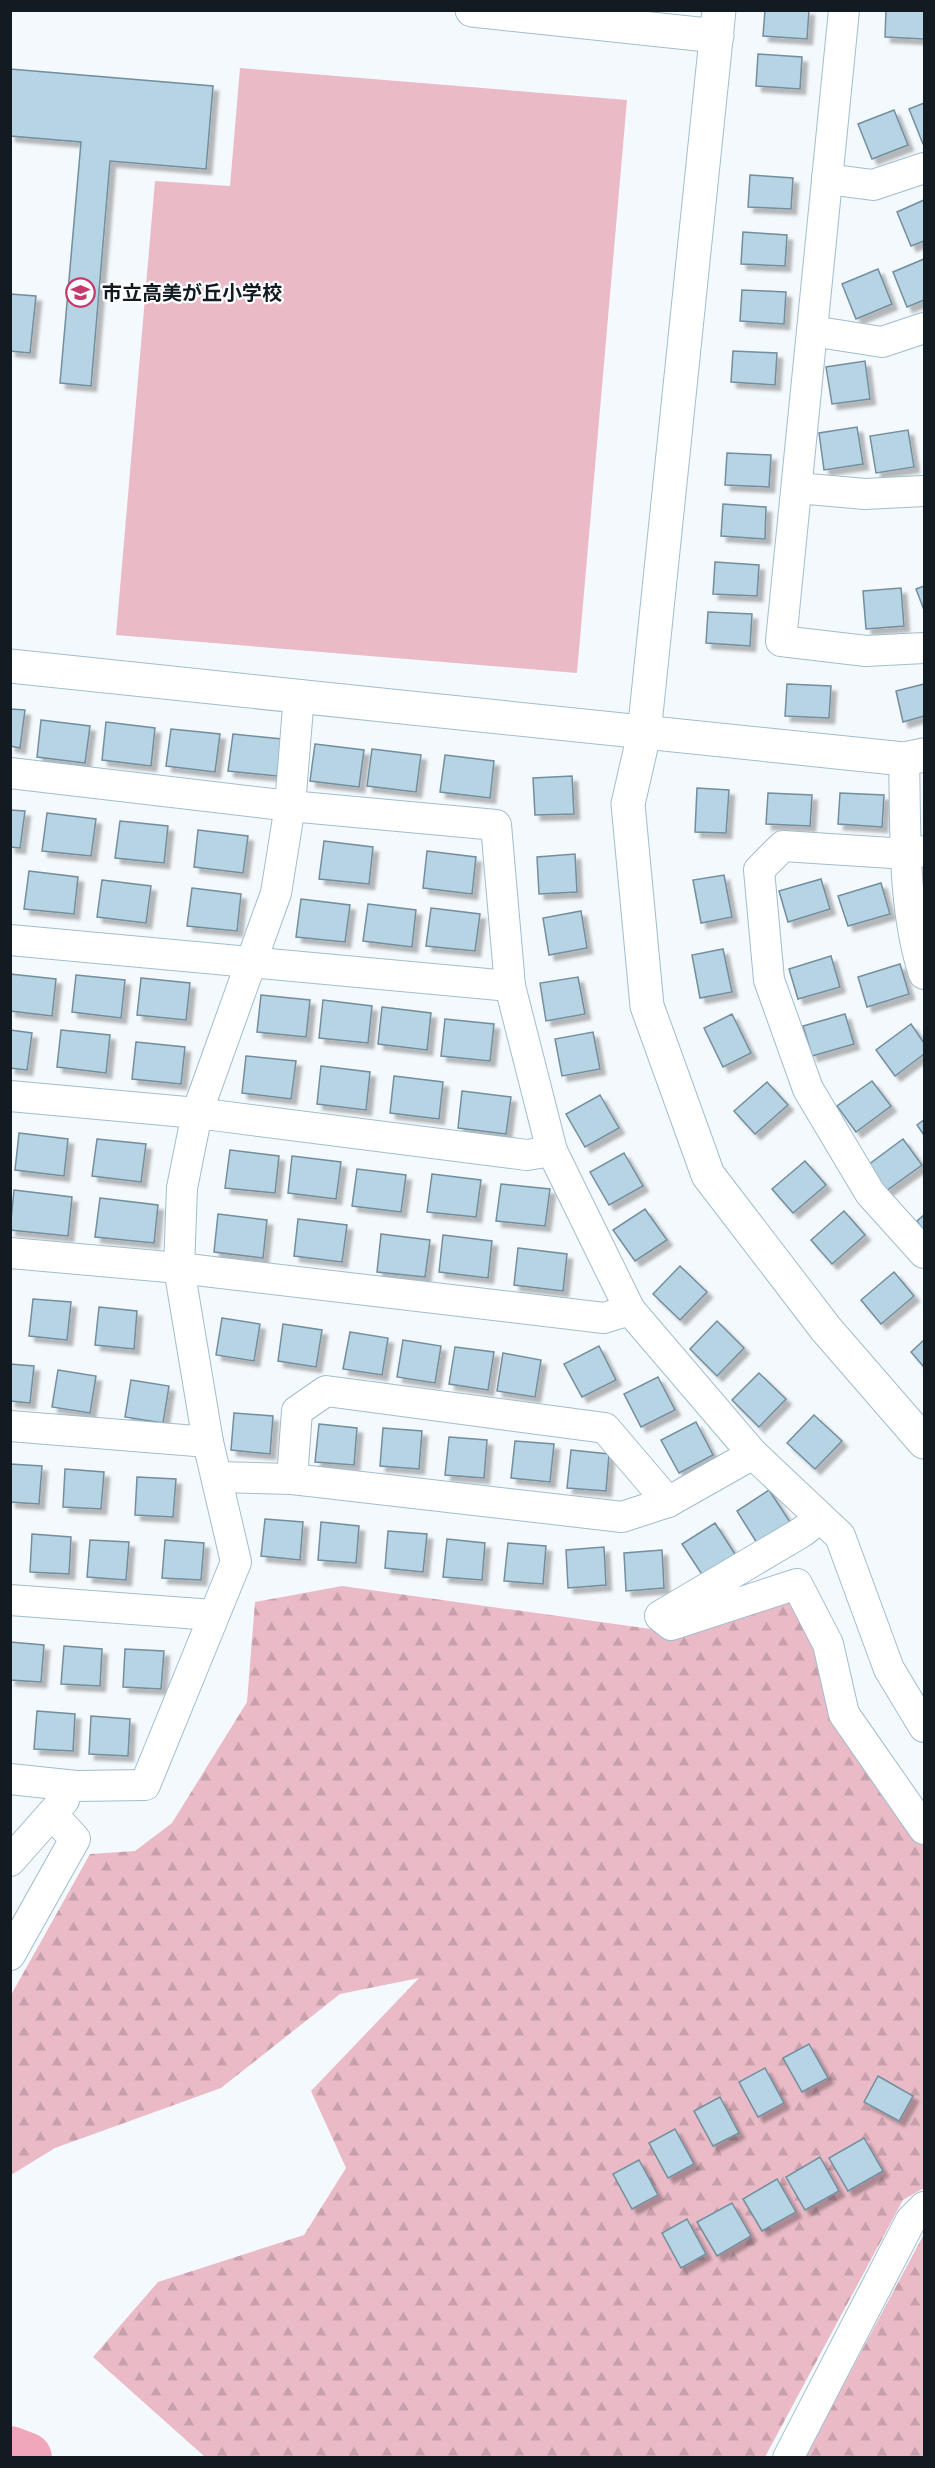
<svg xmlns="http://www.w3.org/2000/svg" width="935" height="2468" viewBox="0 0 935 2468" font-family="Raleway,'Noto Sans JP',sans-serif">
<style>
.green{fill:#eabbc7}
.forest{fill:url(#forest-firs)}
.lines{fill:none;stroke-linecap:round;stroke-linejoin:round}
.river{stroke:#f1a7bb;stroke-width:52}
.building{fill:#b7d4e5;stroke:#738e9e;stroke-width:1.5;filter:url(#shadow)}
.street-casing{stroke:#a1bdce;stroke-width:32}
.secondary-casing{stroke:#a1bdce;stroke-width:35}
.street{stroke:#fff;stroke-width:30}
.secondary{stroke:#fff;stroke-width:33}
.labels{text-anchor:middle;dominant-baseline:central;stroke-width:4.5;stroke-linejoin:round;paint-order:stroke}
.poi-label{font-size:20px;font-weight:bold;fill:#111b21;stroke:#fff;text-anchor:start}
</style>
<defs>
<pattern id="forest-firs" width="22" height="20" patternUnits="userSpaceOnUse" patternTransform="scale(1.5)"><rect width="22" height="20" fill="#eabbc7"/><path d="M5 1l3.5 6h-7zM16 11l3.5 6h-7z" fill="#c8a0ab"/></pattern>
<filter id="shadow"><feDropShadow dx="5.5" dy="5.5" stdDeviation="1.5" flood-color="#0004"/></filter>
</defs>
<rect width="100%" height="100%" fill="#f4f9fd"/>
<polygon class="green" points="240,68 627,100 577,673 116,635 155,181 230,186"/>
<g class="forest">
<polygon points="342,1586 658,1630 804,1598 850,1712 924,1822 924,2188 903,2200 765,2457 205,2457 93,2357 158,2282 304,2235 346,2168 311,2091 419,1978 340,1994 221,2088 55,2148 11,2175 11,1995 90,1854 135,1851 172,1823 247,1702 255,1602"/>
<polygon points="924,2234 924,2457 805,2457"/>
</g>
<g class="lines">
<polyline class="river" points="10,2452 26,2458"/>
</g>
<g class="building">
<polygon points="765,10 809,10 807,39 763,36"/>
<polygon points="886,10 924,10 924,39 885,37"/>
<polygon points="758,54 802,57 800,89 756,86"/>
<polygon points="10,69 213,86 206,169 110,161 91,386 60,383 81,142 10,136"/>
<polygon points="924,103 924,144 923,144 909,109"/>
<polygon points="894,110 908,145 872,159 858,124"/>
<polygon points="750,175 793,178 791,209 748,207"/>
<polygon points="924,200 924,241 911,246 897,212"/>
<polygon points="743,232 787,235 785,266 741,264"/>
<polygon points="924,259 924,300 907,307 893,272"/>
<polygon points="878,269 892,304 856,319 842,284"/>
<polygon points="742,290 786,292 784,324 740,321"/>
<polygon points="10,294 36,296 30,353 10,351"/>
<polygon points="733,351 777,353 775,385 731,382"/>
<polygon points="865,361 870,399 832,404 826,367"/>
<polygon points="857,427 863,464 824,470 819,433"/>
<polygon points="908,430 914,467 876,473 870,436"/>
<polygon points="727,453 771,455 769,487 725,485"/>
<polygon points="723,504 766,507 765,539 721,536"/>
<polygon points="715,562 759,565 757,596 713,594"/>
<polygon points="924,586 924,610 916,589"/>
<polygon points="901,588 904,626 866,629 863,591"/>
<polygon points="708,612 752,614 750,646 706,643"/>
<polygon points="787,684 831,686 829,718 785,716"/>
<polygon points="924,684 924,716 903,722 896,691"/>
<polygon points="10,709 25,710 20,748 10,746"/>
<polygon points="41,720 90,726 85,763 37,757"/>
<polygon points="106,722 155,728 151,766 102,760"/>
<polygon points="171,729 220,734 215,772 166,766"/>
<polygon points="233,734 282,739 277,776 228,771"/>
<polygon points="315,744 364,750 359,787 310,781"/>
<polygon points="372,749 421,755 416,792 367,786"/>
<polygon points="445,755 494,761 490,798 440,792"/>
<polygon points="572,776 574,814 535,815 533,778"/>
<polygon points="697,788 729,790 726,833 695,832"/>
<polygon points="768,793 812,795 810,826 766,824"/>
<polygon points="840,793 884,795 882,827 838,824"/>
<polygon points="10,810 25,811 20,848 10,847"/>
<polygon points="47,813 96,819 91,856 42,851"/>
<polygon points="120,821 168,826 164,863 115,858"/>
<polygon points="198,830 248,836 243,873 194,867"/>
<polygon points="324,841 373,847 369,884 319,879"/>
<polygon points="427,851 476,857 472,894 423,888"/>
<polygon points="575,854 577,892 539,894 537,857"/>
<polygon points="29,871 78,877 74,914 24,909"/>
<polygon points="724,875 732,917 701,923 693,880"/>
<polygon points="821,879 830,909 788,922 779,891"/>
<polygon points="102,880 151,886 146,923 97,917"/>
<polygon points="881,883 890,914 848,926 838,896"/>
<polygon points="192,888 241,894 237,931 187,926"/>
<polygon points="301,899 350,905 345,942 296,937"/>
<polygon points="368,904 416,910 412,947 363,941"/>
<polygon points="431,908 480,914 475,951 426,946"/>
<polygon points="581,911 587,948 549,955 543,918"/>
<polygon points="723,949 732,992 700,998 692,955"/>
<polygon points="831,956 840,987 798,999 789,969"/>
<polygon points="900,964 909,994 867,1007 858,977"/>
<polygon points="10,974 56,979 52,1016 10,1011"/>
<polygon points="76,975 125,980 121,1018 72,1012"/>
<polygon points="578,977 585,1014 546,1021 540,983"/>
<polygon points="141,978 190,983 186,1020 137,1015"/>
<polygon points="261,995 310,1000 306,1037 257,1032"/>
<polygon points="323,1000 372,1006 368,1043 319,1038"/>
<polygon points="382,1007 431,1013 427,1050 378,1044"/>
<polygon points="732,1014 751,1053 723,1067 704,1028"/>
<polygon points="845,1014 854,1044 812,1056 803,1026"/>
<polygon points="445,1019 494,1024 490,1061 441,1056"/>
<polygon points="911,1024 924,1043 924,1054 895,1076 876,1050"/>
<polygon points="10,1030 32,1033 27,1070 10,1068"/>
<polygon points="61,1030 110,1035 106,1073 57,1067"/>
<polygon points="593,1032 600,1069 562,1076 555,1039"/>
<polygon points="136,1042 185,1047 181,1084 132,1079"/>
<polygon points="246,1056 296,1061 291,1099 242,1093"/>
<polygon points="321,1066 370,1072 366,1110 317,1104"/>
<polygon points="394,1076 443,1082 439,1119 390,1113"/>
<polygon points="872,1081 891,1106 856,1132 837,1106"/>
<polygon points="767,1082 788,1105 755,1134 734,1111"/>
<polygon points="462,1091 511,1097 506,1134 458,1128"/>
<polygon points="600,1095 619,1128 585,1147 566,1114"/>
<polygon points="924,1120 924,1135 917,1125"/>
<polygon points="19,1133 68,1139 64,1176 15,1170"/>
<polygon points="97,1139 146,1144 141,1182 92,1176"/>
<polygon points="903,1139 922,1165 886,1191 868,1165"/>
<polygon points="230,1150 279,1156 275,1193 225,1188"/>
<polygon points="624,1153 643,1186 609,1205 590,1172"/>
<polygon points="292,1156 341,1162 336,1199 288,1193"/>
<polygon points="805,1161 826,1185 793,1213 772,1189"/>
<polygon points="357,1169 406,1175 401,1212 352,1206"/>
<polygon points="432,1174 481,1180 476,1217 427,1212"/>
<polygon points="501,1184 550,1189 545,1226 496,1221"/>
<polygon points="14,1190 72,1197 68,1236 10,1230"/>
<polygon points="100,1198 158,1205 154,1243 95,1237"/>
<polygon points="645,1209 667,1240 635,1261 613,1230"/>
<polygon points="844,1211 865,1235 832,1264 811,1240"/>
<polygon points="218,1214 267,1220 263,1258 214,1252"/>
<polygon points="924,1215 924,1232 917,1221"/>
<polygon points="298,1219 347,1225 342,1262 294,1256"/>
<polygon points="381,1234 430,1240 425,1277 377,1272"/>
<polygon points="443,1235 492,1241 488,1278 439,1272"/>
<polygon points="518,1248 567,1254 563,1291 514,1285"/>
<polygon points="680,1266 707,1292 680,1320 653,1294"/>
<polygon points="894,1272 914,1296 881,1324 861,1300"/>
<polygon points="33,1299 71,1302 67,1340 29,1336"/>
<polygon points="99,1307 137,1311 134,1349 95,1345"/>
<polygon points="222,1318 260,1324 254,1361 216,1355"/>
<polygon points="717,1321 744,1348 717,1376 690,1349"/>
<polygon points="283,1324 322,1330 316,1367 278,1361"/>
<polygon points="350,1332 388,1338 382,1375 343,1369"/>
<polygon points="403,1340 441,1346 435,1383 397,1377"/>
<polygon points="924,1340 924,1367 911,1352"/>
<polygon points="599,1346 616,1380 582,1397 564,1364"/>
<polygon points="455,1347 494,1352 488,1390 449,1384"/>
<polygon points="503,1353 541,1360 535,1397 497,1391"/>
<polygon points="10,1364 34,1366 30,1403 10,1401"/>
<polygon points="58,1370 96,1376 90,1413 52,1407"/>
<polygon points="759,1373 786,1399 759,1427 732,1400"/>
<polygon points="658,1377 675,1410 641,1427 624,1394"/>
<polygon points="131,1380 169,1386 163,1423 125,1417"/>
<polygon points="234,1413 273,1416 270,1454 231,1450"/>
<polygon points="814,1415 842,1441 815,1469 787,1443"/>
<polygon points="696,1422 713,1455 679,1473 661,1440"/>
<polygon points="319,1424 357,1428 354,1465 315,1462"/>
<polygon points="383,1428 422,1431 419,1469 380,1466"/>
<polygon points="449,1437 487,1440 484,1478 445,1475"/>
<polygon points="515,1441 554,1444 550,1482 511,1478"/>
<polygon points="571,1450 609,1454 606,1491 567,1488"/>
<polygon points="10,1464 42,1466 39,1504 10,1502"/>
<polygon points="65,1469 104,1472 101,1509 63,1507"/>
<polygon points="137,1477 176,1479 173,1517 135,1515"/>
<polygon points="769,1490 790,1522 757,1543 737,1511"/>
<polygon points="265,1519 303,1522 300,1560 261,1556"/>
<polygon points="321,1522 359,1526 356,1563 318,1560"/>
<polygon points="715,1523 735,1554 703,1576 682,1544"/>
<polygon points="388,1531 427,1534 423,1572 385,1568"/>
<polygon points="32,1534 71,1537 69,1574 30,1572"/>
<polygon points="447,1539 485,1543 482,1580 443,1577"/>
<polygon points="90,1540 129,1542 126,1580 87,1577"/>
<polygon points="165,1540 204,1543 201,1580 162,1578"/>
<polygon points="508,1543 546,1546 543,1584 504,1581"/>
<polygon points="604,1547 606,1585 568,1588 566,1550"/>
<polygon points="662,1550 664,1588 626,1591 624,1553"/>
<polygon points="10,1642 44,1645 41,1682 10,1680"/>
<polygon points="64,1646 102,1649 100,1686 61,1684"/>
<polygon points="125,1649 164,1651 161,1689 123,1687"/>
<polygon points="37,1711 75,1714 73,1751 34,1749"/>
<polygon points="91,1716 130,1719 128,1756 89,1754"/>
<polygon points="809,2044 828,2078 802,2092 783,2058"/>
<polygon points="765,2068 784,2103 758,2117 739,2082"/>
<polygon points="878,2076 913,2096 899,2121 864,2102"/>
<polygon points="720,2097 739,2133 713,2146 694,2111"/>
<polygon points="675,2129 694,2164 668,2178 649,2143"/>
<polygon points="864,2138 883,2171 848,2191 829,2158"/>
<polygon points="820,2157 839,2191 805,2210 786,2177"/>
<polygon points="639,2160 658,2195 632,2209 613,2174"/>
<polygon points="777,2179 796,2212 762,2231 743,2199"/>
<polygon points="732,2203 751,2236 717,2256 697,2222"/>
<polygon points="687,2219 706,2254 681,2268 662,2233"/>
</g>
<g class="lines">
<defs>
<g id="street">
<polyline points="844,10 781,641 866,651 924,648"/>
<polyline points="827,179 873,185 924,168"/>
<polyline points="812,331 882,342 924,328"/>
<polyline points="797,488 865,494 924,491"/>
<path d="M 904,759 C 906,830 902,906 924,974"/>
<polyline points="10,773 290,806 496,825 510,986 552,1151 630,1310 753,1454 840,1536 889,1669 924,1727"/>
<polyline points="924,851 907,854 783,846 759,870 769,980 808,1089 870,1193 924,1253"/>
<polyline points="10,940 510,986"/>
<polyline points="10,1096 197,1113 527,1155 552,1151"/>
<polyline points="10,1253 179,1268 604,1318 630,1310"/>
<polyline points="10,1426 208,1442"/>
<polyline points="217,1477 292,1479 622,1517 668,1502 753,1454"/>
<polyline points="292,1479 297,1411 326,1391 605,1428 668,1502"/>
<polyline points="820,1518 802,1532 660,1616 671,1625 797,1584 828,1644 844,1714 924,1829"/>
<polyline points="10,1600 213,1615"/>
<polyline points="10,1779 76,1786 145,1785 236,1562 208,1442 179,1268 182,1188 197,1113 276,893 290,806 299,695"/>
<polyline points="10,1861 64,1800"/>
<polyline points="10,1955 75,1839 52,1814"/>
<polyline points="788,2458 911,2220 924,2207"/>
</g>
<g id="secondary">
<polyline points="472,10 717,36"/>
<polyline points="719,10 644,734 628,804 647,1006 708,1175 826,1329 924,1442"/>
<path d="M 10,666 C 308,696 606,730 904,759 L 924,755"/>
</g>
</defs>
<use href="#street" class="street-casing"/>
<use href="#secondary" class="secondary-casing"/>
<use href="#street" class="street"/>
<use href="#secondary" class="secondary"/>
</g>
<defs>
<symbol id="school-ring" viewBox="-11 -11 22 22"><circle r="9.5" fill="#fff" stroke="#c4396e" stroke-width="1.5"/><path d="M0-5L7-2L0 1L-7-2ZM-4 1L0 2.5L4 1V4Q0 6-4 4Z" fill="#c4396e"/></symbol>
</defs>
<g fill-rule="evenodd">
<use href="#school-ring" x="64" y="276" width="33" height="33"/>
</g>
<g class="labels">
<g class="poi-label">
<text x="102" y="293">市立高美が丘小学校</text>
</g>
</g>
<rect width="935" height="2468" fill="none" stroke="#111b21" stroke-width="24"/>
</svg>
